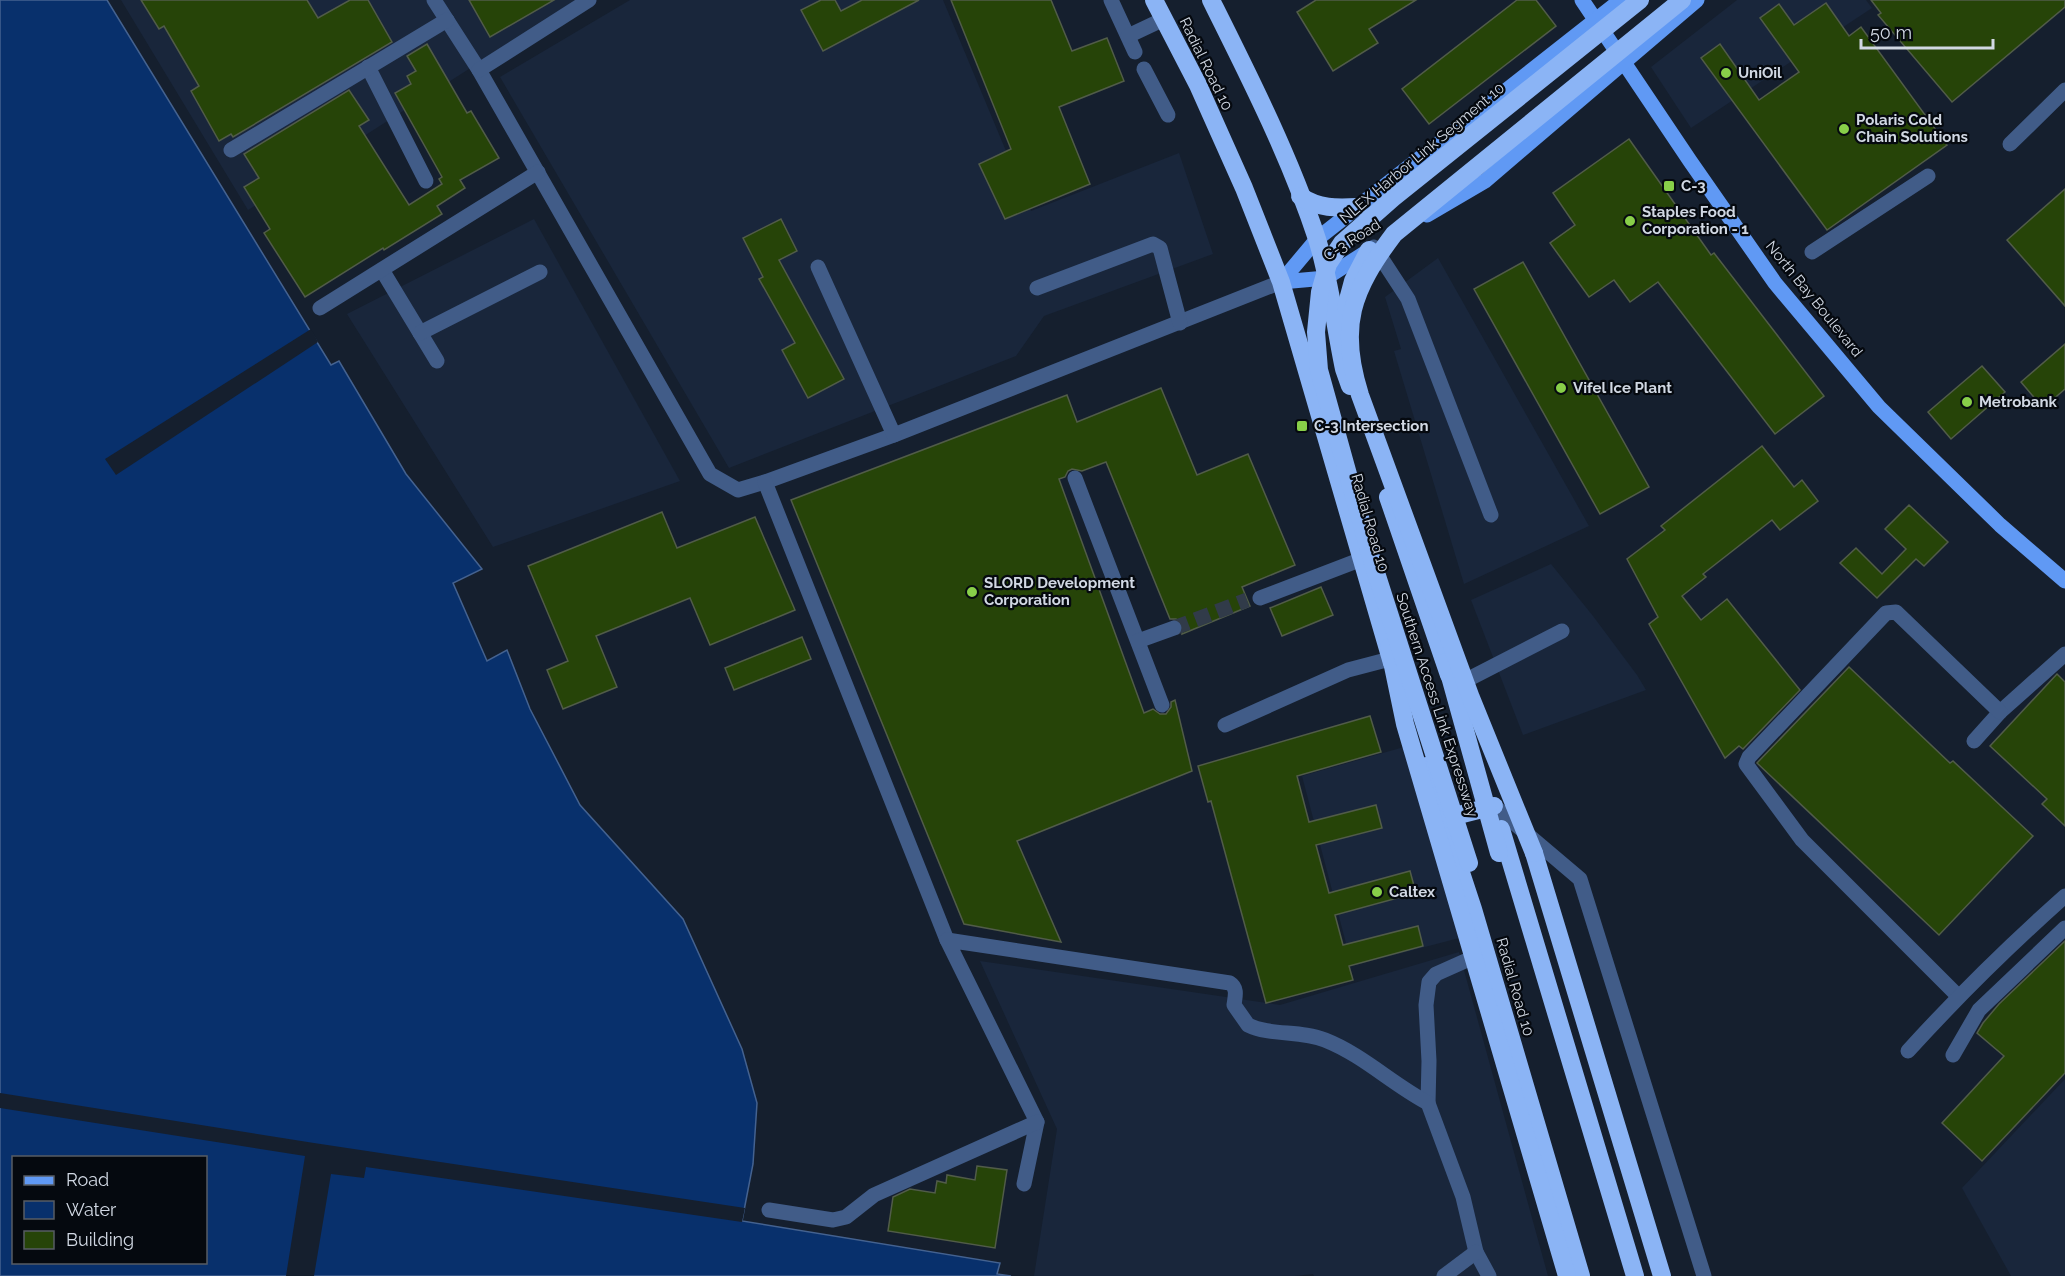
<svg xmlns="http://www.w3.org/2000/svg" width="2065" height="1276" viewBox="0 0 2065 1276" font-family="Raleway,sans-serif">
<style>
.built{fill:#19263b}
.water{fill:#08306c;stroke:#446290;stroke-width:1.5;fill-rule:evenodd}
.pier{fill:#151f2e}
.building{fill:#264408;stroke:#515c49;stroke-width:1.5}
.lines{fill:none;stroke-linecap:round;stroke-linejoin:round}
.minor-tunnel{stroke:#313b49;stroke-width:15;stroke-dasharray:15 8;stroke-linecap:butt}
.minor{stroke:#415c88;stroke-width:15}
.major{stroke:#6099f4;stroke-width:15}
.highway{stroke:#8bb4f5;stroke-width:18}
.highway-bridge{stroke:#8bb4f5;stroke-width:18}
.poi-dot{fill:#88cf49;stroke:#05090f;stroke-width:2}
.labels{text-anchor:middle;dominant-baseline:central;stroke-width:4.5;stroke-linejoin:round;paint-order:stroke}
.street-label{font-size:15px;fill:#d1d8e3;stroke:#05090f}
.poi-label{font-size:15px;font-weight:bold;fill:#d1d8e3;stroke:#05090f;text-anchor:start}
</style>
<rect width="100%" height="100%" fill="#151f2e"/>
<g class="built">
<polygon points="121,0 577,0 248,210"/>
<polygon points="630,0 943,0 1031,211 1179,153 1213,254 1044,316 1016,356 729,468 500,77"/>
<polygon points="1737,0 1866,0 1872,8 1691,128 1651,67"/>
<polygon points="534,219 680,481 493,547 347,314"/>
<polygon points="1438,258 1589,526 1464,584 1394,351 1401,349 1385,297"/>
<polygon points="1551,564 1593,616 1637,675 1646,690 1523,735 1471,600"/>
<polygon points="1411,745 1467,936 1352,966 1302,776"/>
<polygon points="1459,952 1548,1276 1314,1276 1313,1274 1295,1276 1034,1276 1057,1129 980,961 1280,1005"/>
<polygon points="2065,1079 2065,1276 2011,1276 1962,1188"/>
</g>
<path class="water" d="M 0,0 L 107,0 L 331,365 L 339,361 L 406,474 L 482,569 L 453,583 L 487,661 L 507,650 L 530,709 L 580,805 L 683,919 L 742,1049 L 757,1103 L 753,1164 L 742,1221 L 1000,1263 L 997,1274 L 1011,1276 L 0,1276 ZM 14,1158 L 206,1158 L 206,1262 L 14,1262 Z"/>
<g class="pier">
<polygon points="311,329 318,342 116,475 105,459"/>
<polygon points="0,1093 314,1143 745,1208 742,1222 366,1167 364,1178 331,1174 314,1276 286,1276 305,1156 0,1108"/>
</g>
<g class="building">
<polygon points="141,0 307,0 318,18 350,0 368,0 392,42 233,137 231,134 219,141 191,91 199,86 164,26 159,29"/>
<polygon points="469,0 554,0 490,37"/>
<polygon points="821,0 835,0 841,11 862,0 919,0 823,51 801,10"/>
<polygon points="951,0 1051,0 1072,51 1107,38 1124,81 1059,107 1090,184 1005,219 979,164 1011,149"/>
<polygon points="1316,0 1416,0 1369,29 1378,43 1333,71 1297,12"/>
<polygon points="1517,0 1536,0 1556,26 1429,124 1402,89"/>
<polygon points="1871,0 2065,0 2065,7 1952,102 1878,15 1881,13"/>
<polygon points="1826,3 1849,36 1861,27 1947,145 1827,230 1701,58 1720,44 1759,100 1799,72 1760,18 1779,4 1794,25"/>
<polygon points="427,44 467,113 471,111 499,158 460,180 465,188 437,206 442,214 384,250 383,248 305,297 264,233 270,229 244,187 259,178 244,154 349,90 369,120 359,126 409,205 442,184 439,179 442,177 395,93 411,84 407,76 416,71 407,56"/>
<polygon points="1629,139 1711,255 1714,253 1824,396 1775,434 1658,282 1630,302 1614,280 1589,297 1550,243 1575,225 1553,193"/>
<polygon points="2065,189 2065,306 2007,240"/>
<polygon points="781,219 797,251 779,260 844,379 808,398 782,350 795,343 759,279 763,277 743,238"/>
<polygon points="1523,262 1649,487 1600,514 1474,289"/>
<polygon points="2065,344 2065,389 2043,408 2021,382"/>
<polygon points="1982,366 2005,392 1951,439 1928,412"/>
<polygon points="1161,388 1197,475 1248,454 1295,565 1242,587 1250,606 1182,634 1183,624 1176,619 1170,619 1106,462 1082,471 1072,469 1068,471 1065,477 1059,479 1144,713 1153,709 1160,714 1166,714 1171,707 1171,702 1175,700 1192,771 1017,841 1061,942 964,924 791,500 1067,395 1077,422"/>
<polygon points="1762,446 1794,487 1802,480 1818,501 1780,530 1772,520 1703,574 1706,577 1682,596 1701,620 1727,599 1800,690 1743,749 1739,746 1725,758 1649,624 1658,617 1627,559 1665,530 1661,526"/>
<polygon points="1909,505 1948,542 1924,566 1916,559 1877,598 1840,563 1856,548 1882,574 1906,549 1885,529"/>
<polygon points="662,512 677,548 755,517 795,610 710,645 690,598 596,636 617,687 563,709 547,670 568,661 528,566"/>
<polygon points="1321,587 1333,615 1282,636 1270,608"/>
<polygon points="802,637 811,659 734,690 725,668"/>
<polygon points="1849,667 1950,763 1953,761 2033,836 1939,935 1757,763"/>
<polygon points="2057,674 2065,682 2065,826 2042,804 2047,799 1990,746"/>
<polygon points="1370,716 1381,752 1297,776 1309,822 1376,805 1382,828 1316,845 1329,893 1410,871 1416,893 1335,915 1343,945 1418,926 1423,946 1349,966 1353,980 1266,1003 1211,801 1208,802 1198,766"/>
<polygon points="2065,941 2065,1073 1982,1161 1942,1123 2004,1056 1977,1033 1983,1023 1999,1004"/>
<polygon points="977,1166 1007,1170 995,1248 888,1231 893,1197 910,1189 935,1193 937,1181 946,1183 947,1175 975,1180"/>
</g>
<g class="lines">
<polyline class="minor-tunnel" points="1174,628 1247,600"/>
<g class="minor">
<polyline points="434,0 479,70 710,474 738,490 765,482 894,435 1281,282"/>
<polyline points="1111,0 1135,52"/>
<polyline points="1128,36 1164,19"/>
<polyline points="368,67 426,181"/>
<polyline points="1144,69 1168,115"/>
<polyline points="479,70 589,0"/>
<polyline points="2010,144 2065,90"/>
<polyline points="231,150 447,20"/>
<polyline points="1374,247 1408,299 1491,515"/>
<polyline points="1812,252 1928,176"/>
<polyline points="818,267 894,435"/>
<polyline points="382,270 437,361"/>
<polyline points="1037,288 1153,244 1160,248 1180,323"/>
<polyline points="320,308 538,172"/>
<polyline points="420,333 540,272"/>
<polyline points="1075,478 1162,705"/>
<polyline points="765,482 947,940"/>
<polyline points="1260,598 1362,559"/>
<polyline points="1138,641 1174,628"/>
<polyline points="1455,686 1562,631"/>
<polyline points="1225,725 1348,670 1390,659"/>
<polyline points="1974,741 2000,712 2065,654"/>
<polyline points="1494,806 1580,879 1704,1276"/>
<polyline points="1958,996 1802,840 1746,764 1749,757 1886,613 1896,612 2000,712"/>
<path d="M 1908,1051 C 1958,996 2010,945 2065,896"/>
<polyline points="1953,1055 1979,1010 2065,928"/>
<polyline points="1428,1103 1429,1061 1426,1005 1429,982 1436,974 1483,953"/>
<path d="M 1024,1184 L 1037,1122 L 947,940 L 1230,983 C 1238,988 1235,997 1234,1005 L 1248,1025 C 1270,1036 1301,1030 1325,1040 C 1363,1055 1392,1084 1428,1103 L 1463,1197 L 1476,1252 L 1489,1276"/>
<polyline points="769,1210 833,1220 846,1217 874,1195 1037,1122"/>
<polyline points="1444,1276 1476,1252"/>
</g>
<g class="major">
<polyline points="1582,0 1690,161 1775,283 1879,407 2000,525 2065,581"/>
<polyline points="1427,215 1485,181 1697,0"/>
<polyline points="1281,282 1326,278 1371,249"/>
<polyline points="1281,282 1317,239 1621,0"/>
</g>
<g class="highway">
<polyline points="1154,0 1198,85 1244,188 1281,282 1392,663"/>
<path d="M 1211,0 C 1249,76 1290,157 1317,239 C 1330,280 1335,326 1344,369 L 1350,386"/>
<path d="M 1300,196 C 1319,209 1337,208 1358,207"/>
<polyline points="1346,307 1353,281 1369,250"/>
<polyline points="1388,497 1449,675"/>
<polyline points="1426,766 1473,909 1581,1276"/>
<polyline points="1443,819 1494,806"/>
<polyline points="1501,829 1635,1276"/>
<polyline points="1534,853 1662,1276"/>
</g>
<g class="highway-bridge">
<polyline points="1389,647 1405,724 1567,1276"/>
<polyline points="1446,662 1499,853"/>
<path d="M 1534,853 L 1471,698 L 1360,395 C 1338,326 1352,290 1394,234 L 1682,0"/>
<polyline points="1469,863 1371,557 1319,370 1316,332 1320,292 1328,264 1342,243 1393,198 1640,0"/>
</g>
</g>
<g class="poi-dot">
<circle cx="1726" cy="73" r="6"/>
<circle cx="1844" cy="129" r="6"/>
<rect x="1663" y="180" width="12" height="12" rx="3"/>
<circle cx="1630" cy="221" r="6"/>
<circle cx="1561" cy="388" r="6"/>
<circle cx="1967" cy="402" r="6"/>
<rect x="1296" y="420" width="12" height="12" rx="3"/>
<circle cx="972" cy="592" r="6"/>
<circle cx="1377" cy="892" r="6"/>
</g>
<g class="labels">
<g class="street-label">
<text transform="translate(1206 64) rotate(64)">Radial Road 10</text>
<text transform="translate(1422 153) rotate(-40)">NLEX Harbor Link Segment 10</text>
<text transform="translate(1352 240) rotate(-32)">C-3 Road</text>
<text transform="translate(1814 299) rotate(51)">North Bay Boulevard</text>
<text transform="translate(1370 523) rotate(74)">Radial Road 10</text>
<text transform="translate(1437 705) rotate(72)">Southern Access Link Expressway</text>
<text transform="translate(1515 987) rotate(74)">Radial Road 10</text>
</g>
<g class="poi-label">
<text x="1738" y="73">UniOil</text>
<text x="1856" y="120">Polaris Cold<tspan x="1856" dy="17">Chain Solutions</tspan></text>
<text x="1681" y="186">C-3</text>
<text x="1642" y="212">Staples Food<tspan x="1642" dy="17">Corporation - 1</tspan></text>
<text x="1573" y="388">Vifel Ice Plant</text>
<text x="1979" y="402">Metrobank</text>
<text x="1314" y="426">C-3 Intersection</text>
<text x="984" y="583">SLORD Development<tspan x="984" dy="17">Corporation</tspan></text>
<text x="1389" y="892">Caltex</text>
</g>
</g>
<rect x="12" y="1156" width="195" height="108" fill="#05090f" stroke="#575c64" stroke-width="1.5"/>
<rect x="24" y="1176" width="30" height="9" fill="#6099f4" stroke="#575c64" stroke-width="1.5"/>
<text x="66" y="1186" font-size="18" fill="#d1d8e3">Road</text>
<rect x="24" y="1201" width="30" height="18" fill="#08306c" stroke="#575c64" stroke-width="1.5"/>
<text x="66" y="1216" font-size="18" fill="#d1d8e3">Water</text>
<rect x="24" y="1231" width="30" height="18" fill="#264408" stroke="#575c64" stroke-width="1.5"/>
<text x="66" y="1246" font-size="18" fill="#d1d8e3">Building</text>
<path d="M1861 39v9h132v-9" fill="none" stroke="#d1d8e3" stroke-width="3"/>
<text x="1870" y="39" font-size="18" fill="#d1d8e3" stroke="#05090f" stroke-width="4.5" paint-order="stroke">50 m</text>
</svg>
